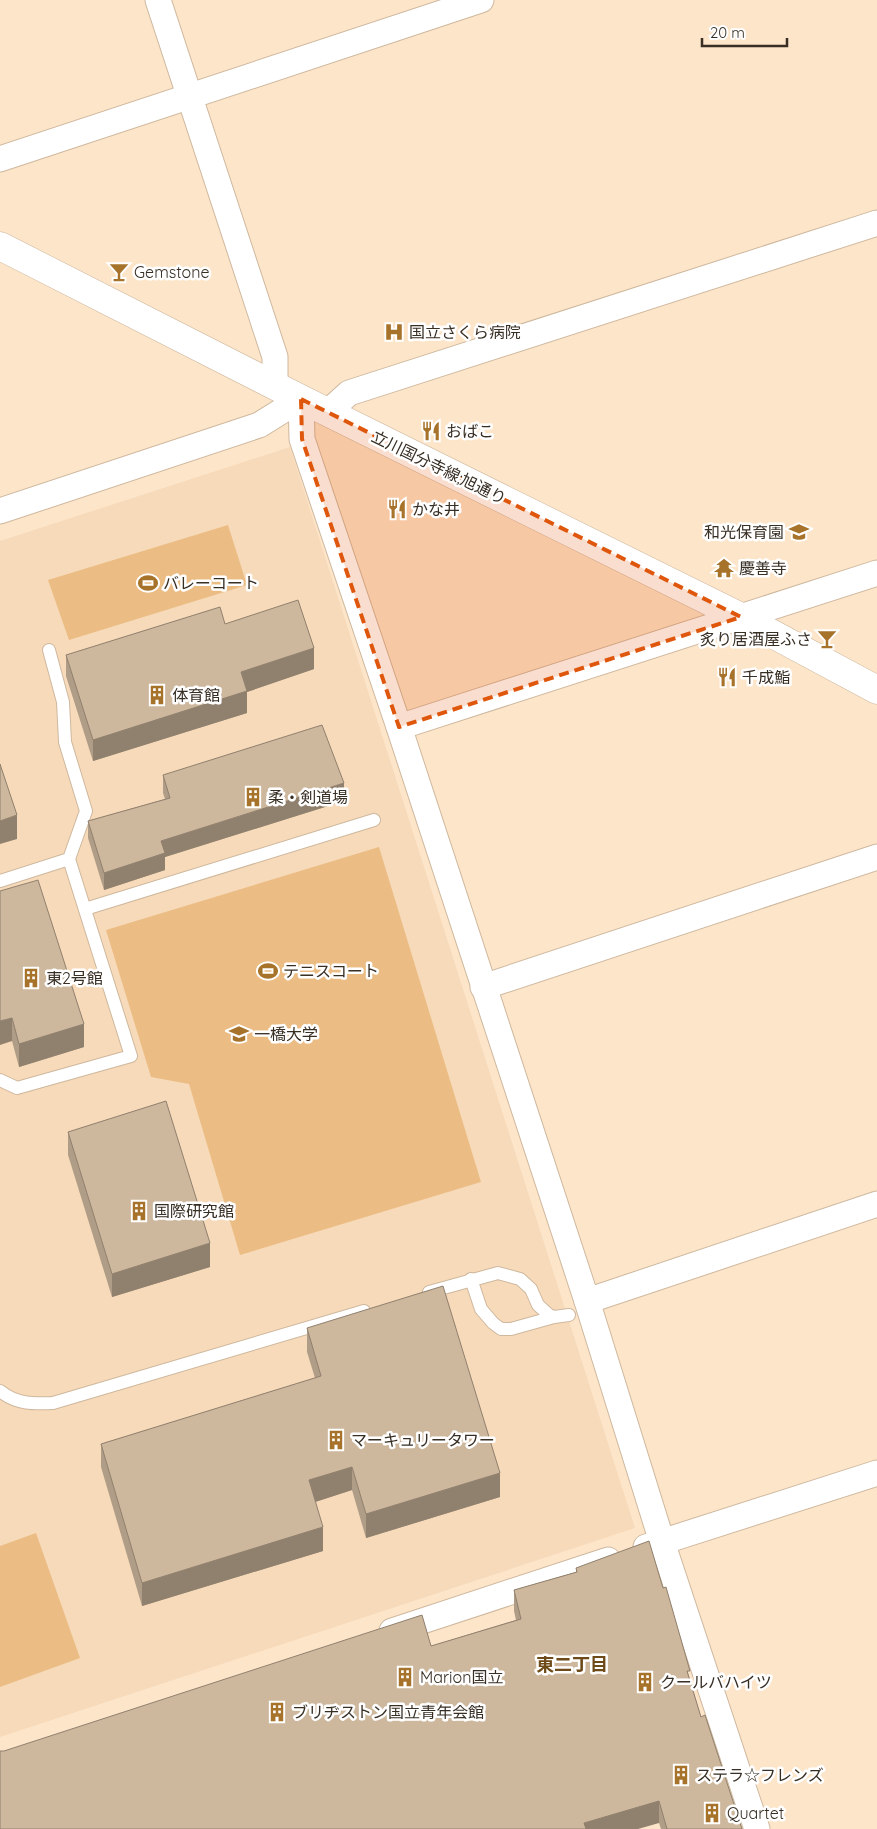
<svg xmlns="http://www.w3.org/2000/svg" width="877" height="1829" viewBox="0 0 877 1829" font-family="Quicksand,'Noto Sans JP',sans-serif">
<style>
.built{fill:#f7dab9}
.green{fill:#ebbd85}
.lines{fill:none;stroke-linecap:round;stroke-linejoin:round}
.service-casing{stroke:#ceb89e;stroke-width:14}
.minor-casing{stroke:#ceb89e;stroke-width:27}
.secondary-casing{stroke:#ceb89e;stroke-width:29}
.service{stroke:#fff;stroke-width:12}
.minor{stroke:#fff;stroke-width:25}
.secondary{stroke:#fff;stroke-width:28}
.wall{fill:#b09d87}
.shaded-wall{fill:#90806e}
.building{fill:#cdb79d;stroke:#90806e}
.marked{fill:#df570d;fill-opacity:0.2;stroke:#df570d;stroke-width:4;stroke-dasharray:10 6;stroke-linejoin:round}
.labels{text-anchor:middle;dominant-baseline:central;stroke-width:5;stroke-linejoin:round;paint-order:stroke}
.poi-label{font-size:16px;fill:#372e24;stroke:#fff;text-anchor:start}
.street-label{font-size:16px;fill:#372e24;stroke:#fff}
.neighbourhood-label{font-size:18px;font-weight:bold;fill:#6d4a18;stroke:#fff}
</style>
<rect width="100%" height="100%" fill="#fde5ca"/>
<polygon class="built" points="290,447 635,1528 0,1737 0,541"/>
<g class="green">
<polygon points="228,525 247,585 69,640 48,580"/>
<polygon points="379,847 481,1182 240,1255 189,1084 151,1077 106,930"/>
<polygon points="36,1533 80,1658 0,1687 0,1546"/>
</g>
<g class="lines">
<defs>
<g id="service">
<polyline points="0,881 69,859"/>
<polyline points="85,909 374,820"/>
<polyline points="0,1080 17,1088 131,1056 69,859 86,811 65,742 63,702 49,650"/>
<polyline points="471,1279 481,1309 493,1323 501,1329 511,1329 554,1317"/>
<polyline points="429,1292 498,1273 520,1279 531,1289 538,1305 549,1315 554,1317 569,1315"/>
<path d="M 0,1391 C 16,1404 33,1404 53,1403 L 364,1311"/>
</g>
<g id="minor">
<polyline points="158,0 275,357 275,386"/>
<polyline points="0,159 481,0"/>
<polyline points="301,399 302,439 399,727 587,1301 662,1542 757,1829"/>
<polyline points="328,412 349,393 877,223"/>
<polyline points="0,511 259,425 301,399"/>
<polyline points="399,727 877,573"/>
<polyline points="483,987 877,857"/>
<polyline points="587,1301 877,1204"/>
<polyline points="646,1547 877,1473"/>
<polyline points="392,1631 608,1560"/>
</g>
<polyline id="secondary" points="0,246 301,399 741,617 877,690"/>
</defs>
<use href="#service" class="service-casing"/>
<use href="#minor" class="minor-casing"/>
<use href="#secondary" class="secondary-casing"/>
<use href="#service" class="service"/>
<use href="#minor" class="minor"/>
<use href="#secondary" class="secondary"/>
</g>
<g class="wall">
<polygon points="225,624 314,669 247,692 247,713 93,761 66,676 66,655"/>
<polygon points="163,775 344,801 165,857 165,870 104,890 88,838 88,821 165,799 163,793"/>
<polygon points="0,891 84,1047 19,1067 12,1041"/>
<polygon points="68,1132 210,1267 112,1297 68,1155"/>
<polygon points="307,1328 500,1497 366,1538 352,1490 315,1502 323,1551 142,1606 101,1467 101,1444 315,1378 307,1352"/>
<polygon points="576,1568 663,1588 701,1717 742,1829 661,1829 659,1823 4,1751 431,1646 516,1620 514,1611 514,1590 576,1572"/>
</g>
<g class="shaded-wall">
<polygon points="314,648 314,669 247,692 247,713 93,761 93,740 241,672"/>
<polygon points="344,783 344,801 165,857 165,870 104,890 104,873 161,841"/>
<polygon points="17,815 17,839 0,844 0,821"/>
<polygon points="12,1018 12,1041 0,1045 0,1021"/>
<polygon points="84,1024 84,1047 19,1067 19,1044"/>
<polygon points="210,1243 210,1267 112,1297 112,1274"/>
<polygon points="352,1467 352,1490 309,1504 309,1480"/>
<polygon points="500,1473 500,1497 366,1538 366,1514"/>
<polygon points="323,1527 323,1551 142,1606 142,1583"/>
<polygon points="659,1801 659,1823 638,1829 584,1829 584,1823"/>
</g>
<g class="building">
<polygon points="298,600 314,648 241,672 247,691 93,740 66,655 220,607 225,624"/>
<polygon points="322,725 344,783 161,841 165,853 104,873 88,821 170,798 163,775"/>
<polygon points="0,764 17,815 0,821"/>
<polygon points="38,880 84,1024 19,1044 12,1018 0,1021 0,891"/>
<polygon points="166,1101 210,1243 112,1274 68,1132"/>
<polygon points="443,1286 500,1473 366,1514 352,1467 309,1480 323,1527 142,1583 101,1444 321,1376 307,1328"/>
<polygon points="649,1541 663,1588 666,1587 690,1671 687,1671 701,1717 705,1715 742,1829 667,1829 659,1801 584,1823 586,1829 0,1829 0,1751 4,1751 422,1615 431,1646 521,1619 514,1590 577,1572 576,1568"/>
</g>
<path class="marked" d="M 301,399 L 741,617 L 399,727 L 302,439 Z"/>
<defs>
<symbol id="bar-bare" viewBox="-9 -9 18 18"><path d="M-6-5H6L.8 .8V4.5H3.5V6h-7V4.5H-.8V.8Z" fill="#a7732b" stroke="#fff" stroke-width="2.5" paint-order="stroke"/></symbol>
<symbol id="hospital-bare" viewBox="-9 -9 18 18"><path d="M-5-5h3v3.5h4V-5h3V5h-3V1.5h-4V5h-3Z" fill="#a7732b" stroke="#fff" stroke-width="2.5" paint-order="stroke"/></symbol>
<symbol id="restaurant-bare" viewBox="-9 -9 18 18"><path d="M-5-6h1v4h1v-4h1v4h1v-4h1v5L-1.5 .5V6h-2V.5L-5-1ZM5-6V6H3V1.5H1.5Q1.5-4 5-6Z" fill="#a7732b" stroke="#fff" stroke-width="2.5" paint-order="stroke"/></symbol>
<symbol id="school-bare" viewBox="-9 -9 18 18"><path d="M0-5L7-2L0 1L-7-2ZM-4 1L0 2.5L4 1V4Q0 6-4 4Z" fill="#a7732b" stroke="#fff" stroke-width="2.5" paint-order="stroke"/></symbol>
<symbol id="temple-bare" viewBox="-9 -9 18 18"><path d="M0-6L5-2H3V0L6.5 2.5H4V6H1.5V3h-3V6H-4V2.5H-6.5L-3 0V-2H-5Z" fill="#a7732b" stroke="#fff" stroke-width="2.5" paint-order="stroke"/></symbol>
<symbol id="stadium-bare" viewBox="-9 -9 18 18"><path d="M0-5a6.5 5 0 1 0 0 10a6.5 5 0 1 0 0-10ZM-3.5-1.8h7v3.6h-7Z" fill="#a7732b" stroke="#fff" stroke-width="2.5" paint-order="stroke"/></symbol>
<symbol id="building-bare" viewBox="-9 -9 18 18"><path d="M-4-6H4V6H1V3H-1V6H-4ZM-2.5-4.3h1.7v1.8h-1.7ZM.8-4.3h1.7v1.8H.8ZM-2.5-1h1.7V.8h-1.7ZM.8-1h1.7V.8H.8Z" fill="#a7732b" stroke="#fff" stroke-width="2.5" paint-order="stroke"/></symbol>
<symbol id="university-bare" viewBox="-9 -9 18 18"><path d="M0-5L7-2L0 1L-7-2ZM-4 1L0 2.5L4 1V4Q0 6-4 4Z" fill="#a7732b" stroke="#fff" stroke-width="2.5" paint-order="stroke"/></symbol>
</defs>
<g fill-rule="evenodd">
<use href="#bar-bare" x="105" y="258" width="28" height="28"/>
<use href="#hospital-bare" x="380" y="318" width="28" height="28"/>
<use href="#restaurant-bare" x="417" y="417" width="28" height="28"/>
<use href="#restaurant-bare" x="383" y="495" width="28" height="28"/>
<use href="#school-bare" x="785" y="518" width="28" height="28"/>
<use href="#temple-bare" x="710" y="554" width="28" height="28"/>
<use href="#stadium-bare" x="134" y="569" width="28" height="28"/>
<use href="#bar-bare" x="813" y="625" width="28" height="28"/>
<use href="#restaurant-bare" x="713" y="663" width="28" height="28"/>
<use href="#building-bare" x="143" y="681" width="28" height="28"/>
<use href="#building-bare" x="239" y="783" width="28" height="28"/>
<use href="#stadium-bare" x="254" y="957" width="28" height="28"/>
<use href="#building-bare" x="17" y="964" width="28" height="28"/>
<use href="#university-bare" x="225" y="1020" width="28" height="28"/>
<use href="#building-bare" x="125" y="1197" width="28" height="28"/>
<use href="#building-bare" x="322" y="1426" width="28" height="28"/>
<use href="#building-bare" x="391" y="1663" width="28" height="28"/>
<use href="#building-bare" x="631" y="1668" width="28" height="28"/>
<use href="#building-bare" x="263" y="1698" width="28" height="28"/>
<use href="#building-bare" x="667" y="1761" width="28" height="28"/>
<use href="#building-bare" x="698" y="1799" width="28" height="28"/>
</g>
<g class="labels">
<g class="poi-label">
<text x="134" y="272">Gemstone</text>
<text x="409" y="332">国立さくら病院</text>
<text x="446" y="431">おばこ</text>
<text x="412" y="509">かな井</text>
<text x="784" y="532" text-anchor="end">和光保育園</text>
<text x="739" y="568">慶善寺</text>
<text x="163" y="583">バレーコート</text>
<text x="812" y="639" text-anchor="end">炙り居酒屋ふさ</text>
<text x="742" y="677">千成鮨</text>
<text x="172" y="695">体育館</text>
<text x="268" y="797">柔・剣道場</text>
<text x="283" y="971">テニスコート</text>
<text x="46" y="978">東2号館</text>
<text x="254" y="1034">一橋大学</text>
<text x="154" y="1211">国際研究館</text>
<text x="351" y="1440">マーキュリータワー</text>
<text x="420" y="1677">Marion国立</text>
<text x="660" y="1682">クールバハイツ</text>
<text x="292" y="1712">ブリヂストン国立青年会館</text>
<text x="696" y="1775">ステラ☆フレンズ</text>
<text x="727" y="1813">Quartet</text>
</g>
<g class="street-label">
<text transform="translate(439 467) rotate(26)">立川国分寺線;旭通り</text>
</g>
<g class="neighbourhood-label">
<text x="572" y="1664">東二丁目</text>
</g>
</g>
<path d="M702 38v8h85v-8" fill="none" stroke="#372e24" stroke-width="2.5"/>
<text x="710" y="38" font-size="15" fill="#372e24" stroke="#ffffff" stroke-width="4" paint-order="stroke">20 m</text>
</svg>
